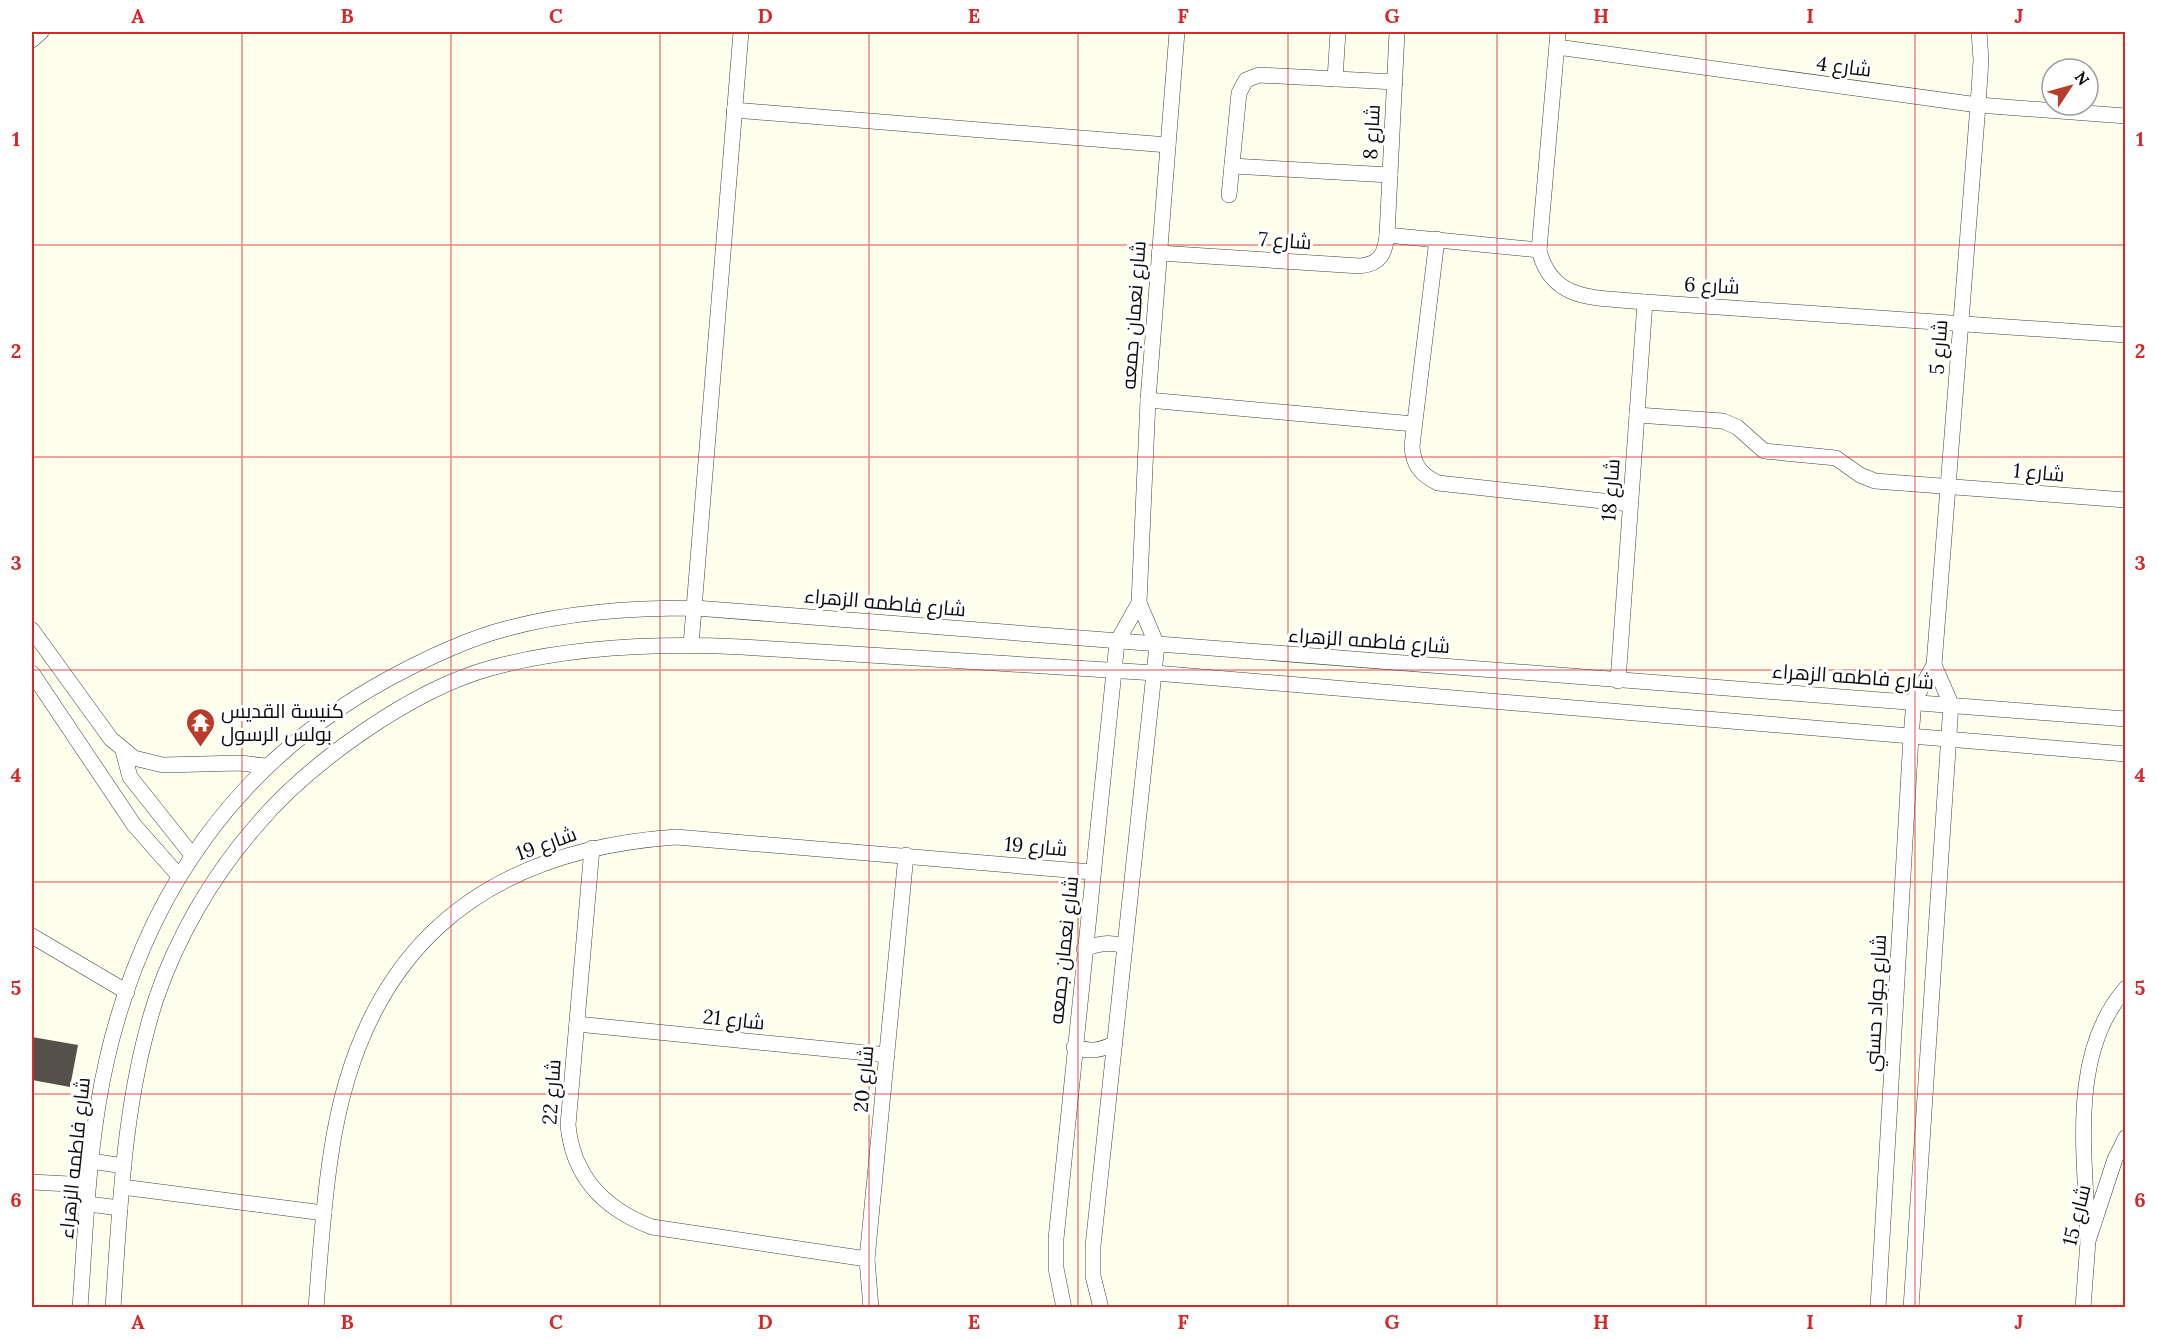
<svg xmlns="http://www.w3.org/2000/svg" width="2157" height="1339" viewBox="0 0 2157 1339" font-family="Lora,Cairo,serif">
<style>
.building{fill:#555049}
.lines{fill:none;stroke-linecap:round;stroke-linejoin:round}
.street-casing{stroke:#3f3f3f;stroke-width:16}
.street{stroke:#fff;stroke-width:15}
.grid{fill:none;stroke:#d62828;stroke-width:1.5;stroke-opacity:0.55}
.labels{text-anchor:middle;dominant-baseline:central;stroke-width:6;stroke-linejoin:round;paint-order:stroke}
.street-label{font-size:20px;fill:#0c0c0c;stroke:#fff}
.poi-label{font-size:20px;fill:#0c0c0c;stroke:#fff;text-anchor:start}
.neatline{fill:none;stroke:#d62828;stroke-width:2}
.grid-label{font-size:20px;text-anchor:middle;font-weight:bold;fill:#d62828}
</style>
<rect width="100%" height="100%" fill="#fefeec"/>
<polygon class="building" points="32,1037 78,1045 70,1087 32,1080"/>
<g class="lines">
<defs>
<g id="street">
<path d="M 1558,32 L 1539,250 C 1552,304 1599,297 1645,302 L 2126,335"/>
<polyline points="32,40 41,32"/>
<polyline points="1557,47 1978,105 2126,116"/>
<polyline points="1335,79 1338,32"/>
<polyline points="734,110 1168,145"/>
<polyline points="1232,166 1390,175"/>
<polyline points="1229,195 1239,93 1246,80 1259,75 1395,82"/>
<polyline points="1387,235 1539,250"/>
<path d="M 1437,239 L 1412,446 C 1413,465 1421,475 1438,483 L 1630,504"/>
<path d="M 1159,253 L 1360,266 C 1380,264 1385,254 1387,235 L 1397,32"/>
<polyline points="1148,400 1414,424"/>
<polyline points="1637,415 1723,421 1737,427 1764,451 1836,458 1860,475 1875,481 2126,500"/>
<polyline points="32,630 111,739 134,758 163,765 240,763 265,766"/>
<polyline points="691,645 741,32"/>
<polyline points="32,673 134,825 179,876"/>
<polyline points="1618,681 1645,302"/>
<polyline points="123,751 130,777 192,855"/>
<path d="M 592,848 L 568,1125 C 573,1177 604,1209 652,1227 L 867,1259"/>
<polyline points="32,936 127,992"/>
<path d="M 1084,949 C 1099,943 1110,942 1125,946"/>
<polyline points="577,1024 887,1055"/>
<path d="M 1074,1047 C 1090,1052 1100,1051 1115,1043"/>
<polyline points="91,1161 124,1166"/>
<polyline points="32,1182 88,1185"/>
<polyline points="122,1187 324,1213"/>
<polyline points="88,1204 120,1208"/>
<path d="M 2088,1241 C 2086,1159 2067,1055 2126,988"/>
<path d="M 80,1308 C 86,1225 88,1141 107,1059 C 145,893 238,761 388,679 C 425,659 464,640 505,629 C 568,612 630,608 695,608 L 2126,719"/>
<path d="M 113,1308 C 120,1205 124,1097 156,999 C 177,937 213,875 256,826 C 309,763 411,690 491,668 C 572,646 658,643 742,647 L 1155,673 L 2126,754"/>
<path d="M 316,1308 C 320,1257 323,1205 331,1154 C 360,954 476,851 676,837 L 1092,872"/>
<polyline points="871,1308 867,1259 906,855"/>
<polyline points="1064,1308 1056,1268 1056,1239 1117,642 1139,603 1148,400 1177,32"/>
<polyline points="1101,1308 1093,1276 1093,1246 1157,645 1139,603"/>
<polyline points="1878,1308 1911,737 1914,701 1934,665 1978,105 1981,60 1979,32"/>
<polyline points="1911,1308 1951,704 1934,665"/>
<polyline points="2083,1308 2088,1241 2115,1159 2126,1137"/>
</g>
</defs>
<use href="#street" class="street-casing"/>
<use href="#street" class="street"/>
</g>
<path class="grid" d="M 242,32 L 242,1308M 451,32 L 451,1308M 660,32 L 660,1308M 869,32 L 869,1308M 1078,32 L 1078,1308M 1288,32 L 1288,1308M 1497,32 L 1497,1308M 1706,32 L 1706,1308M 1915,32 L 1915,1308M 32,245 L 2126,245M 32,457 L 2126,457M 32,670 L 2126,670M 32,882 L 2126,882M 32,1094 L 2126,1094"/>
<defs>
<symbol id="temple-pin" viewBox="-11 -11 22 30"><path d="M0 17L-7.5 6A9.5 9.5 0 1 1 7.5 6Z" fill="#b83c29" stroke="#fff"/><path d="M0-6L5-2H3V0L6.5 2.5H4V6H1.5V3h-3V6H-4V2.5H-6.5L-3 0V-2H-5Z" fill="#fff"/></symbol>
</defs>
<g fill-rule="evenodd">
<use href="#temple-pin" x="184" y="706" width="33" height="45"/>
</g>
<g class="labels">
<g class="street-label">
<text transform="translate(1844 66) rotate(7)">شارع 4</text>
<text transform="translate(1371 132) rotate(-87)">شارع 8</text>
<text transform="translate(1285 240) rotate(4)">شارع 7</text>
<text transform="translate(1712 285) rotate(3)">شارع 6</text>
<text transform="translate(1133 315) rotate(-86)">شارع نعمان جمعه</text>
<text transform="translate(1938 347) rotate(-86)">شارع 5</text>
<text transform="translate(2039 472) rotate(5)">شارع 1</text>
<text transform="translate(1610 490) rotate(-86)">شارع 18</text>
<text transform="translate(885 602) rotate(5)">شارع فاطمه الزهراء</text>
<text transform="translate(1369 640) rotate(4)">شارع فاطمه الزهراء</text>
<text transform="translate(1853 676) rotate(4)">شارع فاطمه الزهراء</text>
<text transform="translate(546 843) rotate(-20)">شارع 19</text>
<text transform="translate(1036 846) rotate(5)">شارع 19</text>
<text transform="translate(1063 950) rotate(-84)">شارع نعمان جمعه</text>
<text transform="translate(1875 1003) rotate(-87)">شارع جواد حسني</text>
<text transform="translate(734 1019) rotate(6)">شارع 21</text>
<text transform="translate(863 1079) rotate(-85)">شارع 20</text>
<text transform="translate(551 1092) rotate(-86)">شارع 22</text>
<text transform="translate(74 1158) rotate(-84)">شارع فاطمه الزهراء</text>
<text transform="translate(2076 1215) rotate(-76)">شارع 15</text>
</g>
<g class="poi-label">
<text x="221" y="710">كنيسة القديس<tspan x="221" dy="23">بولس الرسول</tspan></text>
</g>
</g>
<rect width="2157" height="1339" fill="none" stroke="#ffffff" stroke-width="66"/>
<g transform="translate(2070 87) rotate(54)"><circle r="28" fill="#ffffff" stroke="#9e9e9e" stroke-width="1.5"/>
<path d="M0-4.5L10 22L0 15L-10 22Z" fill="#b83c29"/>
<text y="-9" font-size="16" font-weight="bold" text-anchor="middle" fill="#0c0c0c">N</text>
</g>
<rect x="33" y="33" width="2091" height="1273" class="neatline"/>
<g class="grid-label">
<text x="138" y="23">A</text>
<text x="347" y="23">B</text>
<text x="556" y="23">C</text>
<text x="765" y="23">D</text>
<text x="974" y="23">E</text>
<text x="1183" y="23">F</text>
<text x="1392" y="23">G</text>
<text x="1601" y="23">H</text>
<text x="1810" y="23">I</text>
<text x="2019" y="23">J</text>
<text x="16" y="146">1</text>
<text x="2140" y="146">1</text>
<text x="16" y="358">2</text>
<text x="2140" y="358">2</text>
<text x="16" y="570">3</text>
<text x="2140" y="570">3</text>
<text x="16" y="782">4</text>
<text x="2140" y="782">4</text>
<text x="16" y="995">5</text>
<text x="2140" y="995">5</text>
<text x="16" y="1207">6</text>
<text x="2140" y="1207">6</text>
<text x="138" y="1329">A</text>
<text x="347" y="1329">B</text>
<text x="556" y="1329">C</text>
<text x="765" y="1329">D</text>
<text x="974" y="1329">E</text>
<text x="1183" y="1329">F</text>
<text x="1392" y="1329">G</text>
<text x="1601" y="1329">H</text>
<text x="1810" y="1329">I</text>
<text x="2019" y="1329">J</text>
</g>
</svg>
